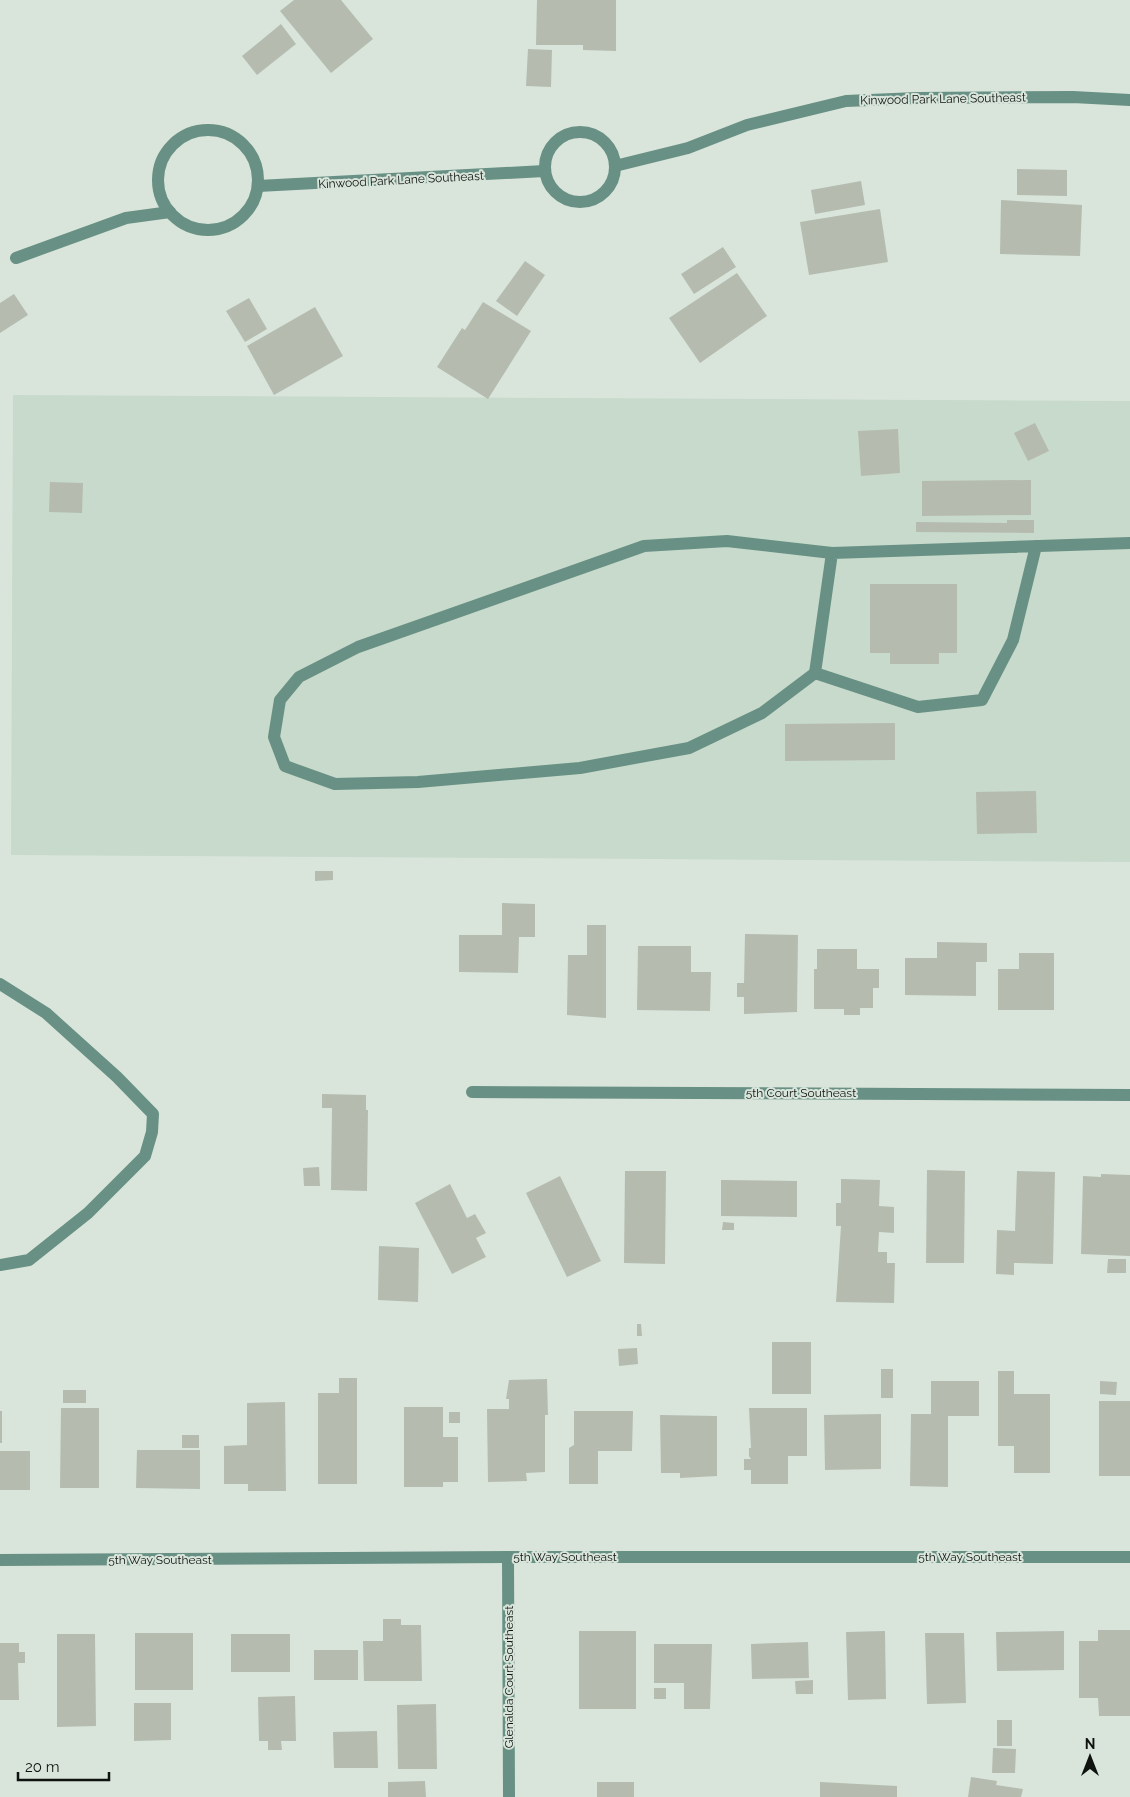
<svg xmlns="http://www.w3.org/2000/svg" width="1130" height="1797" viewBox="0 0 1130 1797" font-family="Raleway,sans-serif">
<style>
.built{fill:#c7dacb}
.building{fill:#b5bbaf}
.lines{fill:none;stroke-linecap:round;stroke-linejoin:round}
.minor{stroke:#689084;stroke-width:12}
.labels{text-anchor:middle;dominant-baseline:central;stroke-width:4;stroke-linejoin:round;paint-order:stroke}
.street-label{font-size:12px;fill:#0f1310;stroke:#d9e5db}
</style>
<rect width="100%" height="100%" fill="#d9e5db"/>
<polygon class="built" points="13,395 1130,401 1130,862 11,855"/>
<g class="building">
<polygon points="294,0 341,0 373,39 331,73 280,11"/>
<polygon points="537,0 616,0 616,51 583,50 583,45 536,45"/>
<polygon points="281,24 296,44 257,75 242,56"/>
<polygon points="528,49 552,50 551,87 526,86"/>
<polygon points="1017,169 1067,170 1067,196 1017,195"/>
<polygon points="861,181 865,205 815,214 811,190"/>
<polygon points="1001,200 1082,205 1080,256 1000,254"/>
<polygon points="880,209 888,262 809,275 800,222"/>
<polygon points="723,247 736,267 694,294 681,274"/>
<polygon points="525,261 545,275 517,316 496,301"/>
<polygon points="737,273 767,316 700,363 669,318"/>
<polygon points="14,294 28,315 0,333 0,303"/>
<polygon points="249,298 267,329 245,342 226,311"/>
<polygon points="483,302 531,331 488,399 437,367 462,328 465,330"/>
<polygon points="315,307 343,356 274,395 247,346"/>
<polygon points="1035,423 1049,451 1028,461 1014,433"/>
<polygon points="898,429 900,473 861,476 858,431"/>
<polygon points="1031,480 1031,515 922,516 922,481"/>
<polygon points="50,482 83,483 82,513 49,512"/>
<polygon points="1007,520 1034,520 1034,533 916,532 916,522 1007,523"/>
<polygon points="870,584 957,584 957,653 939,653 939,664 890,664 890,653 870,653"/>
<polygon points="895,723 895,760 785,761 785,724"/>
<polygon points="1036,791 1037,833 977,834 976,792"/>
<polygon points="315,871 333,871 333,880 315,881"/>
<polygon points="502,903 535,904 535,937 519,937 518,973 459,972 459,935 502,935"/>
<polygon points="587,925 606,925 606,1018 567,1015 568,955 587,955"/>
<polygon points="745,934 798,935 797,1012 744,1014 744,997 737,997 737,983 744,983"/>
<polygon points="937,942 987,943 987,962 976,962 976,996 905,995 905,958 937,958"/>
<polygon points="638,946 691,946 691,972 711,972 710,1011 637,1010"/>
<polygon points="817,949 857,949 857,969 879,969 879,988 873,988 873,1008 860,1008 860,1015 844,1015 844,1009 814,1009 814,969 817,969"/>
<polygon points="1019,953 1054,953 1054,1010 998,1010 998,969 1019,969"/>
<polygon points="322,1094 366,1095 366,1110 368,1110 367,1191 331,1190 332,1108 322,1108"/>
<polygon points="319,1167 320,1186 304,1186 303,1168"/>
<polygon points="927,1170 965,1171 964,1263 926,1263"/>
<polygon points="625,1171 666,1171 665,1264 624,1263"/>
<polygon points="1017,1171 1055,1172 1053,1264 1014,1263 1014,1275 996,1274 997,1230 1015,1231"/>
<polygon points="1101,1174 1130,1175 1130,1256 1081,1254 1083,1176 1101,1177"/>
<polygon points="560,1176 601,1261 567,1277 526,1193"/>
<polygon points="841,1179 880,1180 879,1206 894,1207 894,1233 879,1232 878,1252 887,1252 887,1263 895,1263 894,1303 836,1302 841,1226 836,1226 836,1203 841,1203"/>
<polygon points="721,1180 797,1181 797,1217 721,1216"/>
<polygon points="450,1184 467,1218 475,1214 486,1233 476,1238 486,1257 452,1274 415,1203"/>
<polygon points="723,1222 734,1223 734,1230 722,1230"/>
<polygon points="379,1246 419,1248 418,1302 378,1300"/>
<polygon points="1108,1259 1126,1259 1126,1273 1107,1273"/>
<polygon points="637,1324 641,1324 642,1336 637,1336"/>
<rect x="772" y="1342" width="39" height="52"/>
<polygon points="637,1348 638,1364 619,1366 618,1349"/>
<rect x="881" y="1369" width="12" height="29"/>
<polygon points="998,1371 1014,1371 1014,1394 1050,1394 1050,1473 1014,1473 1014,1446 998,1446"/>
<polygon points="339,1378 357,1378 357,1484 318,1484 318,1393 339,1393"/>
<polygon points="547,1379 548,1415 545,1415 545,1472 526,1473 527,1481 488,1482 487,1409 509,1409 509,1399 506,1399 509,1380"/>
<polygon points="931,1381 979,1381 979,1416 948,1416 948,1487 910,1486 911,1414 931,1414"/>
<polygon points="1100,1381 1117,1382 1116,1395 1100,1394"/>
<rect x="63" y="1390" width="23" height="13"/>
<rect x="1099" y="1401" width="31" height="75"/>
<polygon points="285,1402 286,1491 248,1491 248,1484 224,1484 224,1446 247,1445 247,1403"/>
<polygon points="404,1407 443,1407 443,1437 458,1437 458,1482 443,1482 443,1487 404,1487"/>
<polygon points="61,1408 99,1408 99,1488 60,1488"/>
<polygon points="749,1408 807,1408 807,1456 788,1456 788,1484 751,1484 751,1470 744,1470 744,1459 751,1459 749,1456 749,1448 751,1448"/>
<rect x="0" y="1411" width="2" height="32"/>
<polygon points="574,1411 633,1411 632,1451 598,1451 598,1484 569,1484 569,1448 574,1445"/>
<rect x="449" y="1412" width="11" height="11"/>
<polygon points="881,1414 881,1469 825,1470 824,1415"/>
<polygon points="660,1415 717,1416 717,1476 680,1478 680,1473 661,1473"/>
<rect x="182" y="1435" width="17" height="13"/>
<polygon points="137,1450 200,1450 200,1489 136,1488"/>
<rect x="0" y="1451" width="30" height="39"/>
<polygon points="383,1619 401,1619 401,1625 421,1625 422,1681 364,1681 363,1641 383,1641"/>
<polygon points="1098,1630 1130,1630 1130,1716 1099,1716 1098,1698 1079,1698 1079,1641 1098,1641"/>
<rect x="579" y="1631" width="57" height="78"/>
<polygon points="885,1631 886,1699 848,1700 846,1632"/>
<polygon points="1064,1631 1064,1670 997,1671 996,1632"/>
<rect x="135" y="1633" width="58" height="57"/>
<polygon points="925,1633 964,1633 966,1703 927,1704"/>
<polygon points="57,1634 95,1634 96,1726 57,1727"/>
<rect x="231" y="1634" width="59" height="38"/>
<polygon points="808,1642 809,1678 752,1679 751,1644"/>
<polygon points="0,1643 19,1643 19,1652 25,1652 25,1663 18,1663 19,1700 0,1700"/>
<polygon points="654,1644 712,1644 710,1709 684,1709 684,1683 654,1683"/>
<rect x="314" y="1650" width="44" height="30"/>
<polygon points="813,1680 813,1694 796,1694 795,1681"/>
<rect x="654" y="1688" width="12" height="11"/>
<polygon points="295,1696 296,1741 281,1741 282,1750 268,1750 268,1741 259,1741 258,1697"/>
<polygon points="134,1703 171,1703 171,1740 134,1741"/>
<polygon points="436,1704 437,1769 398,1769 397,1705"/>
<rect x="997" y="1720" width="15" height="26"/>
<polygon points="377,1731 378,1768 334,1768 333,1732"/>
<polygon points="993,1748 1016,1749 1015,1773 992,1773"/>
<polygon points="971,1777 997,1781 996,1785 1023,1789 1021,1797 968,1797"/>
<polygon points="425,1781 426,1797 388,1797 388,1782"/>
<rect x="597" y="1782" width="37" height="15"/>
<polygon points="820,1782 897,1786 897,1797 820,1797"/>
</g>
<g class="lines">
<g class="minor">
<circle cx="208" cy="180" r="50"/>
<circle cx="580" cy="167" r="35"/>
<polyline points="615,166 688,148 747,125 846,101 917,98 1073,97 1130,100"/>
<polyline points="258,186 544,171"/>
<polyline points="16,258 126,218 170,212"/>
<polyline points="1036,546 1013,640 982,700 918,707 815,673 832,553 1130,543"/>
<polyline points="815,673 762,713 689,748 580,768 418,782 335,784 285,766 274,737 280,700 299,677 358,647 644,546 727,541 832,553"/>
<polyline points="0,984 46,1013 117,1077 153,1114 152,1132 145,1156 88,1213 29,1260 0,1265"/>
<polyline points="472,1092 1130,1095"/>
<polyline points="508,1557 509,1797"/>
<polyline points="0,1560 508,1557 1130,1557"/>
</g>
</g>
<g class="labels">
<g class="street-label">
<text transform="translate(943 99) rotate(-1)">Kinwood Park Lane Southeast</text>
<text transform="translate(401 180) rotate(-3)">Kinwood Park Lane Southeast</text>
<text x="801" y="1093">5th Court Southeast</text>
<text x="565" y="1557">5th Way Southeast</text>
<text x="970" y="1557">5th Way Southeast</text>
<text x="160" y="1560">5th Way Southeast</text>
<text transform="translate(509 1677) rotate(-90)">Glenalda Court Southeast</text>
</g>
</g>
<g transform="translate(1090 1757)" stroke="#d9e5db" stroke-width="4" paint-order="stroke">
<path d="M0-4L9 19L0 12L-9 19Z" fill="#0f1310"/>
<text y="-8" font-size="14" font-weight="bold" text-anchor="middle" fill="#0f1310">N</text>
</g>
<path d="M18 1772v8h91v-8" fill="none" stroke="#0f1310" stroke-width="2.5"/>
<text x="25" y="1772" font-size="15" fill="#0f1310" stroke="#d9e5db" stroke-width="4" paint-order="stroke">20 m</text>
</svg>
